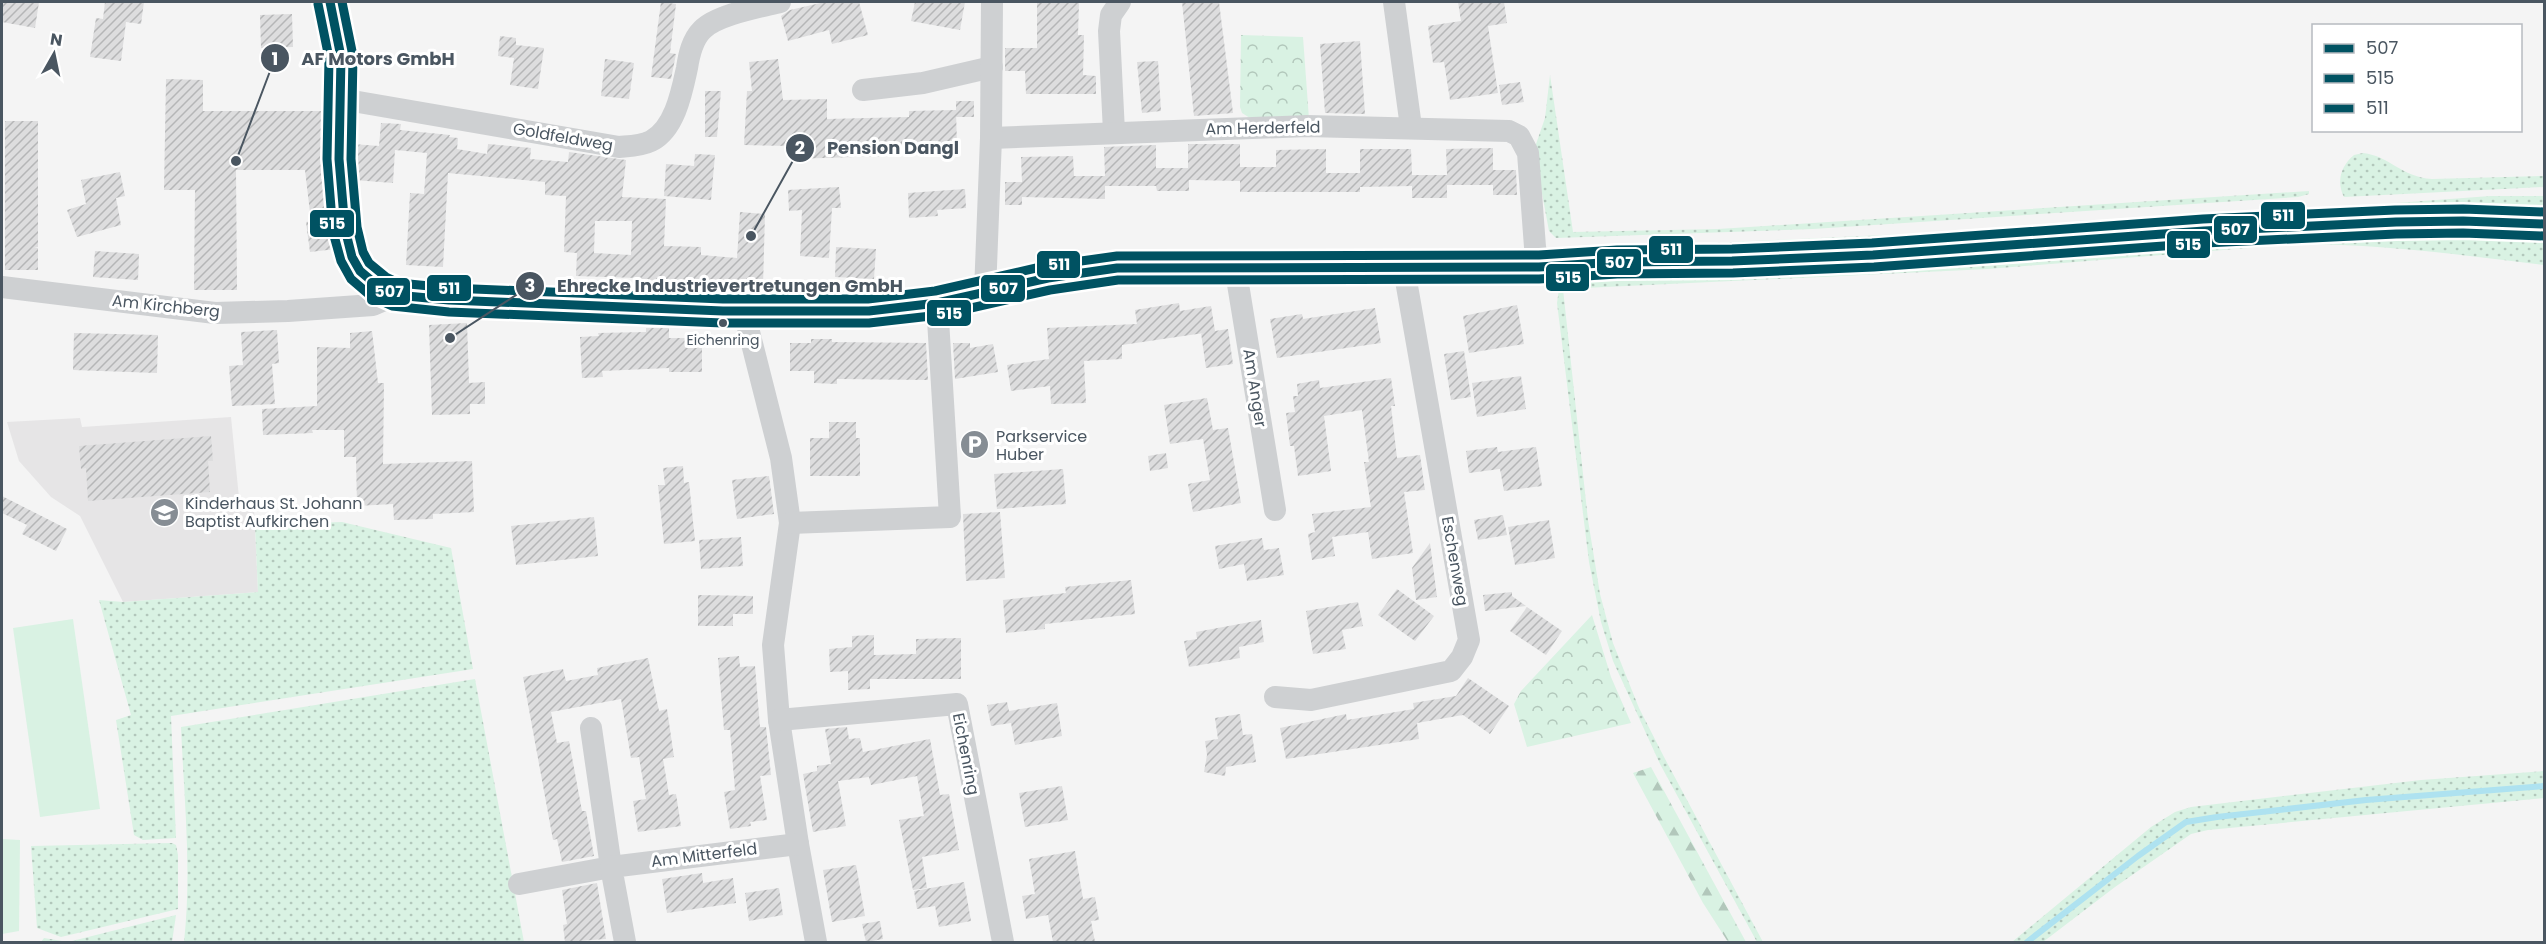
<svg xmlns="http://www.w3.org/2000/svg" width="2546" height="944" viewBox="0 0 2546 944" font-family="Poppins,sans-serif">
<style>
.education{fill:#e6e5e6}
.grass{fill:url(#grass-dots)}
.forest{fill:url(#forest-firs)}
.park{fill:url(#park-crowns)}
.pitch{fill:#d9f2e3}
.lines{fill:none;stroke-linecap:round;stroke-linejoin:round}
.stream{stroke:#aee2f0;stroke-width:6}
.building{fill:url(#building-hatch);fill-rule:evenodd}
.minor{stroke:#ced0d2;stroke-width:22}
.bus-1-casing{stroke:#fff;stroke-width:14}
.bus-2-casing{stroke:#fff;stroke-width:14}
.bus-3-casing{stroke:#fff;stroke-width:14}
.bus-1{stroke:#005262;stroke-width:9}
.bus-2{stroke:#005262;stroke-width:9}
.bus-3{stroke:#005262;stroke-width:9}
.bus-dot{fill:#4a5661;stroke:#fff;stroke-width:2}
.labels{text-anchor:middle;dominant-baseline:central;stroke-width:6;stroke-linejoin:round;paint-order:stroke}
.bus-label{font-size:14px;fill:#4a5661;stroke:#fff}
.street-label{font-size:16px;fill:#4a5661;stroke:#fff}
.poi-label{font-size:16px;fill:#4a5661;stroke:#fff;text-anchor:start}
.leader{fill:none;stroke:#4a5661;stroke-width:2}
.callout-dot{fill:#4a5661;stroke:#fff;stroke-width:2}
.mark-label{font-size:18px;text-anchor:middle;font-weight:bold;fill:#fff}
.callout-label{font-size:18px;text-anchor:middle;font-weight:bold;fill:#4a5661;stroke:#fff;stroke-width:6;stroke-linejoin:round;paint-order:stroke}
.line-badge{stroke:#fff;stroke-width:2}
.badge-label{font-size:16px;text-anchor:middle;font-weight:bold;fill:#fff}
</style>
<defs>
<pattern id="grass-dots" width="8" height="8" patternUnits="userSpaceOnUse" patternTransform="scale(1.5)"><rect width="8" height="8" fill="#d9f2e3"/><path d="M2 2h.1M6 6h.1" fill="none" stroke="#b2c7bb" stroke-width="1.8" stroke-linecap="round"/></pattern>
<pattern id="forest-firs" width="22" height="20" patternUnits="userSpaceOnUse" patternTransform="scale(1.5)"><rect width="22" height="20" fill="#d9f2e3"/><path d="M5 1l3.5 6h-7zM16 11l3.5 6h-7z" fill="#b2c7bb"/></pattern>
<pattern id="park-crowns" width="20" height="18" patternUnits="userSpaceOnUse" patternTransform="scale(1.5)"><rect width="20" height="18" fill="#d9f2e3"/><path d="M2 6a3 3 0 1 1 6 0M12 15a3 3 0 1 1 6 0" fill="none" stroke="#b2c7bb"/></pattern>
<pattern id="building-hatch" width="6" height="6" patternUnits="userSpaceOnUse" patternTransform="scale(1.5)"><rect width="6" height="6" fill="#ddddde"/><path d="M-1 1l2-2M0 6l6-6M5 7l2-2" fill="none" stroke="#b5b6b7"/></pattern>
</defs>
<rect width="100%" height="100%" fill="#f4f4f4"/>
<polygon class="education" points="231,417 240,508 254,508 258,592 123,602 80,516 51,497 19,461 7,422 80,418 82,427"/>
<g class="grass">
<polygon points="1550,75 1573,232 1718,229 2309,191 2309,194 2298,197 1813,229 1556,238 1549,231 1534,150 1545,118"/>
<path d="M 2363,153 C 2390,156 2401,177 2432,179 L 2544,176 L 2544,187 L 2344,197 C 2336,181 2341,166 2354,155 Z"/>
<polygon points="2490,196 2544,196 2544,212 2414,211 2380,207 2383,204"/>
<polygon points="2280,209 2296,209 2298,211 2278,216 1892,244 1692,253 1629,249 1569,254 1560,250 1905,234"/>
<path d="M 2454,232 L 2544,235 L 2544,265 C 2462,255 2381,244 2298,244 L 1988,269 L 1563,289 L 1588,520 L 1600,594 L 1613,643 L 1639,708 L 1664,757 L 1763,942 L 1757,942 L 1660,764 L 1613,661 L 1601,622 L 1589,562 L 1557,303 L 1559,289 L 1569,283 L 1582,281 C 1873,270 2163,240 2454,232 Z"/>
<polygon points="342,522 451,548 473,669 171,716 176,838 143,840 134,835 116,720 131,715 99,600 123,602 258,592 255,525"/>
<path d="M 475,679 L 524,942 L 184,942 C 192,871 184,799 181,727 Z"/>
<polygon points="2544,771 2544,798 2208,830 2191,834 2115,887 2043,942 2012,942 2151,827 2175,812 2191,807 2421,780"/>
<polygon points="172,843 176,845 178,855 178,909 61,937 37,928 31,846"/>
<polygon points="176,915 172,942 41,942 44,938 68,942"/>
</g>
<polygon class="forest" points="1651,767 1746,942 1728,942 1703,903 1633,773"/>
<g class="park">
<polygon points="1241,35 1303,37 1309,119 1250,118 1242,113 1240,107"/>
<polygon points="1592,615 1611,677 1631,723 1527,747 1514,704 1521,691"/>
</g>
<g class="pitch">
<polygon points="73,619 100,809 40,817 13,628"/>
<polygon points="2,839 20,840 19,931 2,934"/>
</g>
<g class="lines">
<polyline class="stream" points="2027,942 2138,856 2186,822 2217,817 2366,800 2544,786"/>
</g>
<g class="building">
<polygon points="2,2 39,2 35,28 2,22"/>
<polygon points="105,2 144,2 141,24 126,22 121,61 90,57 96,18 103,19"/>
<polygon points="661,2 676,4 670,53 676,54 671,79 651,77"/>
<polygon points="825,2 859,2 868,35 832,44 829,30 788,41 781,16 790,10"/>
<polygon points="915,2 965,2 960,30 911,21"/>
<polygon points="1037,2 1079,2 1078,35 1084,35 1083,75 1096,76 1096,94 1026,94 1025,71 1005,71 1005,48 1037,48"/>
<polygon points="1182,2 1219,2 1233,113 1194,116"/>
<polygon points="1458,2 1504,2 1507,23 1488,26 1498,93 1450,100 1444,62 1433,63 1428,26 1461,21"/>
<polygon points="292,14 293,47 261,48 260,15"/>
<polygon points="500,36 516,38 516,45 544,48 538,89 510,85 514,58 498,56"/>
<polygon points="1360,41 1365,114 1325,113 1320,44"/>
<polygon points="605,59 634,63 629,99 601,96"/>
<polygon points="778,59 783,100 827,99 827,119 909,117 909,111 956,110 957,147 886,148 886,156 792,159 792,146 744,145 747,91 752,91 749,62"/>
<polygon points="1158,61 1161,111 1142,113 1137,62"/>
<polygon points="166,79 203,80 203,111 321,111 321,179 327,178 332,230 336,249 310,252 306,222 311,221 305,170 236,170 237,290 194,290 195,190 164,190"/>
<polygon points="1520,82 1524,102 1502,105 1499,85"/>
<polygon points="705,91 721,91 717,137 705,137"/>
<rect x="956" y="101" width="18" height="16"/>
<polygon points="5,121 38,121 38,247 34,248 38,248 38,270 5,270"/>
<path d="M 381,123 L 401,124 L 400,130 L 450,135 L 449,137 L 458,138 L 457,149 L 487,154 L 488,144 L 531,148 L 530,159 L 568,162 L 569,152 L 626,160 L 622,197 L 666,199 L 664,246 L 701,247 L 701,255 L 737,258 L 740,212 L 765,214 L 763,286 L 722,283 L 722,280 L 637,281 L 637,278 L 576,276 L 577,253 L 564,252 L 566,196 L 545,195 L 545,182 L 448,173 L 443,267 L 406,265 L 410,193 L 424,194 L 427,153 L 395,150 L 393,183 L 354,180 L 353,144 L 379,146 ZM 595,221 L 632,221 L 631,255 L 594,253 Z"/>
<polygon points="1188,144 1240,144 1240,180 1240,167 1276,167 1276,150 1326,149 1326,173 1360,173 1360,183 1360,149 1411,149 1412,175 1447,175 1446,149 1493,148 1493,170 1516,170 1517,195 1493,195 1493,185 1447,185 1447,198 1412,198 1412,186 1360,187 1360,192 1240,192 1240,181 1189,180 1189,191 1157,191 1156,186 1105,186 1105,199 1022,197 1022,205 1005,205 1005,182 1022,182 1021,157 1073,156 1074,176 1105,176 1104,147 1156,145 1156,168 1188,168"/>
<polygon points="695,154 715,155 711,200 664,196 666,164 694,166"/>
<polygon points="120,172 125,196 116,198 121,225 77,237 67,210 86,204 81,180"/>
<polygon points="839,187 841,208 832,208 829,258 800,256 802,210 789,211 788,190"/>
<polygon points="965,189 966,208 937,210 938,216 909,218 908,193"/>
<polygon points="836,247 876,249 874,279 835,277"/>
<polygon points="95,251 139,254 138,280 93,277"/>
<polygon points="1179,303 1180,311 1211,306 1215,331 1228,329 1233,364 1206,368 1201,333 1204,333 1122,345 1122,359 1084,361 1086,403 1051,404 1050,386 1011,391 1007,365 1049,359 1047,328 1137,324 1135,310"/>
<polygon points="1517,305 1524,344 1469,353 1463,316"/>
<polygon points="1375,308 1381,343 1277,358 1270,319 1302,314 1303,319"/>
<polygon points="467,323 469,383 485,382 485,404 470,404 470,414 432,415 429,325"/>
<polygon points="646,328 669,328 669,338 702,338 702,372 669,372 669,368 602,371 603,377 582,378 580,337 599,336 598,333 646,332"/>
<polygon points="277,330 279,363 272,364 275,404 232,406 229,366 243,365 241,332"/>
<polygon points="372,331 378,383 384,383 383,464 472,461 474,512 433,514 433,519 394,520 393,504 357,506 356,457 344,457 344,430 312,430 313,433 263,435 262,409 317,406 317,347 350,348 350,333"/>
<polygon points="74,333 158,335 157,373 73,370"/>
<polygon points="811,339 832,339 832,342 926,343 928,380 837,379 837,384 814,383 814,371 790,371 790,343 811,343"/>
<polygon points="953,343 970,343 970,348 993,344 998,372 955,379"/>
<polygon points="1464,351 1471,397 1451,400 1444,354"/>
<polygon points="1521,376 1526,409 1477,417 1472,383"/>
<polygon points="1391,378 1395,406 1391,406 1397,458 1420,455 1425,490 1404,492 1413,553 1372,559 1368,532 1332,537 1335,556 1312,560 1308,534 1315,532 1312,514 1371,507 1364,462 1369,462 1362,410 1324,416 1331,471 1298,476 1294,446 1290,446 1286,413 1295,412 1293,396 1298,396 1297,384 1319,380 1320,388"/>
<polygon points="1207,398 1213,430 1228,428 1241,503 1193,512 1188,484 1210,480 1203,439 1170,444 1164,405"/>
<polygon points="829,422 856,422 856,438 860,438 860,476 810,476 810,438 829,438"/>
<polygon points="211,436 213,461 208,461 210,492 88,501 86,468 81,469 79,446"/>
<polygon points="1497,447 1498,452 1536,447 1542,486 1504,491 1500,469 1469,473 1466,451"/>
<polygon points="1166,453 1168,468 1150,471 1148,456"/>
<polygon points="683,466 684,483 689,482 695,541 664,544 658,485 665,485 663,468"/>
<polygon points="1063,469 1066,504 997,509 994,474"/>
<polygon points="769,476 774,514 737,519 732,480"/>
<polygon points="2,496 67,529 56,551 22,534 27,525 2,513"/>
<polygon points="1000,512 1005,578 966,581 963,514"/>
<polygon points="1503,515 1507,535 1478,540 1474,520"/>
<polygon points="594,517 598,556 516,565 511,526"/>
<polygon points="1549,520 1555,558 1515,565 1508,527"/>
<polygon points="741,537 743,566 701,569 699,540"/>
<polygon points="1262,538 1264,550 1279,548 1284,575 1247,581 1244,564 1219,569 1215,546"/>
<polygon points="1430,543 1437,597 1416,600 1412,568"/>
<polygon points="1131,580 1135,614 1045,624 1045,629 1006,633 1003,600 1066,593 1065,587"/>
<polygon points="1397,589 1434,616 1415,641 1378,615"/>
<polygon points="1512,592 1512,596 1526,606 1485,611 1483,595"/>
<polygon points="698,595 753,596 753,614 733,614 733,626 698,626"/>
<polygon points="1358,602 1363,626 1342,630 1346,649 1313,654 1306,611"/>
<polygon points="1527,607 1562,631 1546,655 1510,631"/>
<polygon points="1261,620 1264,642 1239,647 1240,658 1189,667 1184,641 1197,639 1196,632"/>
<polygon points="874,635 874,655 916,654 916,639 961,638 961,679 870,679 870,689 848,690 848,671 830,672 829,649 852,647 852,636"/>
<polygon points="739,656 740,667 755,666 760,727 766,727 771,775 760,776 767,820 750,822 751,826 730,829 724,792 735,790 730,730 724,730 718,658"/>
<polygon points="648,658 659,711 667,709 674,757 663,759 669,795 676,794 681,826 638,832 633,801 646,799 639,757 631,758 621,699 551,712 557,743 569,741 582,811 586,811 594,856 562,862 557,839 553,840 523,677 563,669 566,681 598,675 597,668"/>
<polygon points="1468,678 1509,706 1490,734 1463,715 1417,723 1419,739 1286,759 1280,728 1346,714 1347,720 1414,709 1413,703 1456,696"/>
<polygon points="1007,702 1009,711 1057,703 1062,736 1015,745 1011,723 991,726 987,705"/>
<polygon points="1240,714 1243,735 1252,734 1256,762 1226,767 1225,776 1204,772 1207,755 1205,741 1218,739 1215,718"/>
<polygon points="847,727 849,739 860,738 863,752 930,739 940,795 949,794 959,850 922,857 927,888 913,890 899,820 924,816 917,776 871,785 869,777 838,781 846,826 813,832 803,774 817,771 817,766 831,764 825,729"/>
<polygon points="1062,786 1068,820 1025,827 1019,793"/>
<polygon points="1075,851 1083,899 1095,897 1099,920 1091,921 1095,942 1053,942 1048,915 1026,919 1022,896 1035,894 1029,859"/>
<polygon points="856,865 865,916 832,922 823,870"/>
<polygon points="702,873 703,883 733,878 736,903 667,913 662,879"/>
<polygon points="964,882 971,921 939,927 935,906 917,909 914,891"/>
<polygon points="597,883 606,939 565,942 563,925 567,924 562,890"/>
<polygon points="779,888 783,915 749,921 745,893"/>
<polygon points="880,921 883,939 866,942 862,924"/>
</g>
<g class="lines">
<g class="minor">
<polyline points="330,2 341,57 339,159 345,229 352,257 360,271 379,287 396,295 449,300 723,311 869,311 937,303 1048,278 1117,268 1235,266 1404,269 1539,267 1617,262 1732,261 1873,255 2204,231 2396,222 2463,221 2544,224"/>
<polyline points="1394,2 1411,127"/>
<polyline points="863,90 923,83 992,67"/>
<path d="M 341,99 L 619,147 C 630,146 641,146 651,141 C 675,129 682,91 687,68 C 689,55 692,40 702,30 C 716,15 760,7 780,2"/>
<polyline points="1114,132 1109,31 1111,15 1120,2"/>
<polyline points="991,138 1307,126 1509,131 1519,136 1528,153 1535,247 1539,267"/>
<polyline points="1235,266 1275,510"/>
<polyline points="2,287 215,313 288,311 373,305 396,295"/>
<polyline points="985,292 991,138 992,2"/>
<polyline points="744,312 781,458 790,523 773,645 779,720 798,844 816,942"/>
<polyline points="790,523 950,517 937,303"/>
<polyline points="1275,697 1311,700 1451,671 1462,657 1469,640 1404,269"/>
<polyline points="779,720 957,704 1003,942"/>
<polyline points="519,884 611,867 591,728"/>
<polyline points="625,942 611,867 798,844"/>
</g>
<defs>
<polyline id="bus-1" points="330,2 341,57 339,159 345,229 352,257 360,271 379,287 396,295 449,300 723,311 869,311 937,303 1048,278 1117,268 1539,267 1617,262 1732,261 1873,255 2204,231 2396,222 2463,221 2544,224"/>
<polyline id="bus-2" points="318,4 329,58 327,159 333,232 341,261 351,279 372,297 392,306 449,312 723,323 869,323 940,315 1050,290 1118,280 1539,279 1617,274 1733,273 1874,267 2205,243 2396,234 2463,233 2544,236"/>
<polyline id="bus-3" points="342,2 353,56 351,159 357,227 363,252 369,263 386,277 399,283 450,288 723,299 868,299 935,291 1045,266 1117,256 1539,255 1617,250 1732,249 1872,243 2203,219 2395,210 2463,209 2544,212"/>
</defs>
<use href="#bus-1" class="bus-1-casing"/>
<use href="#bus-2" class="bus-2-casing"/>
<use href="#bus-3" class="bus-3-casing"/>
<use href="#bus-1" class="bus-1"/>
<use href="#bus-2" class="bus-2"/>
<use href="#bus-3" class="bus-3"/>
</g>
<defs>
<symbol id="parking-disc" viewBox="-11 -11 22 22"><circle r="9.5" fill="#868d94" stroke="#fff"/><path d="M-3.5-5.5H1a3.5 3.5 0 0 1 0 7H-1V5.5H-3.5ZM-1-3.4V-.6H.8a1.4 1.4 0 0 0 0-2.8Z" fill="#fff"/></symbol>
<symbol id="school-disc" viewBox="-11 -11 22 22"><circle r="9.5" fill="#868d94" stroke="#fff"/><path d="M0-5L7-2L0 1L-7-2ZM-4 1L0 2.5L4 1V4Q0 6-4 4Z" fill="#fff"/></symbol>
</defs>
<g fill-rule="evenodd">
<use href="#parking-disc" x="958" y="428" width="33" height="33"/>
<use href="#school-disc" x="148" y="496" width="33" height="33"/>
</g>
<circle class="bus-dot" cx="723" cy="323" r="5"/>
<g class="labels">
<g class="bus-label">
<text x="723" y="340">Eichenring</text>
</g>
<g class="street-label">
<text transform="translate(1263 128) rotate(-1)">Am Herderfeld</text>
<text transform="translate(563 137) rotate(10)">Goldfeldweg</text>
<text transform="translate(166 306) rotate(6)">Am Kirchberg</text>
<text transform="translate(1255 388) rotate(81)">Am Anger</text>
<text transform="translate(1455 561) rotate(80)">Eschenweg</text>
<text transform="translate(966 754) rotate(79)">Eichenring</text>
<text transform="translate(704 855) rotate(-7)">Am Mitterfeld</text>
</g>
<g class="poi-label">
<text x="996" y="436">Parkservice<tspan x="996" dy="18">Huber</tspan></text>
<text x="185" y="503">Kinderhaus St. Johann<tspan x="185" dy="18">Baptist Aufkirchen</tspan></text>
</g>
</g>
<path class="leader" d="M236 161L275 58M751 236L800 148M450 338L530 286"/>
<g class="callout-dot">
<circle cx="236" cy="161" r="6"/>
<circle cx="751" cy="236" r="6"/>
<circle cx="450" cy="338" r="6"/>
<circle cx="275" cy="58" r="15"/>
<circle cx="800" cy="148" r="15"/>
<circle cx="530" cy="286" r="15"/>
</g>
<g class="mark-label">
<text x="275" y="65">1</text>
<text x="800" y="154">2</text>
<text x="530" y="292">3</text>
</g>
<g class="callout-label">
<text x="378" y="65">AF Motors GmbH</text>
<text x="893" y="154">Pension Dangl</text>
<text x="730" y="292">Ehrecke Industrievertretungen GmbH</text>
</g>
<g class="line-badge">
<rect x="2260" y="201" width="46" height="29" rx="6" fill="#005262"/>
<rect x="309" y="209" width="46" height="29" rx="6" fill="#005262"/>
<rect x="2213" y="215" width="45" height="29" rx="6" fill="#005262"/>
<rect x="2166" y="230" width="45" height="29" rx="6" fill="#005262"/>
<rect x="1648" y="235" width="46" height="29" rx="6" fill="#005262"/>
<rect x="1596" y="248" width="46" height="28" rx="6" fill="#005262"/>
<rect x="1036" y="250" width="45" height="29" rx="6" fill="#005262"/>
<rect x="1545" y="263" width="45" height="29" rx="6" fill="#005262"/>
<rect x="426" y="274" width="46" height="28" rx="6" fill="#005262"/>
<rect x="980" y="274" width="46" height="29" rx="6" fill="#005262"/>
<rect x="366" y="277" width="45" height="29" rx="6" fill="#005262"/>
<rect x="926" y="299" width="46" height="28" rx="6" fill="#005262"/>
</g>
<g class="badge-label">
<text x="2283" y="221">511</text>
<text x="332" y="229">515</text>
<text x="2235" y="235">507</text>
<text x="2188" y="250">515</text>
<text x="1671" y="255">511</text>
<text x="1619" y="268">507</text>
<text x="1059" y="270">511</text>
<text x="1568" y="283">515</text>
<text x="449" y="294">511</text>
<text x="1003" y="294">507</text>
<text x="389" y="297">507</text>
<text x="949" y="319">515</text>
</g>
<rect width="2546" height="944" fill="none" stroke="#4a5661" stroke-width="6"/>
<rect x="2312" y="24" width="210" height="108" fill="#ffffff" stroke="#b7bbc0" stroke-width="1.5"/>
<rect x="2324" y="44" width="30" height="9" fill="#005262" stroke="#b7bbc0" stroke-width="1.5"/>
<text x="2366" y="54" font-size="18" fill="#4a5661">507</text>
<rect x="2324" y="74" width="30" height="9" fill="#005262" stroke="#b7bbc0" stroke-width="1.5"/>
<text x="2366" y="84" font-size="18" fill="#4a5661">515</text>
<rect x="2324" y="104" width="30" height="9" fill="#005262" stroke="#b7bbc0" stroke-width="1.5"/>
<text x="2366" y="114" font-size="18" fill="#4a5661">511</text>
<g transform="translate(54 54) rotate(9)" stroke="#ffffff" stroke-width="4.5" paint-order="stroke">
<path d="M0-4.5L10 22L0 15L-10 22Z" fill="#4a5661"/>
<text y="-9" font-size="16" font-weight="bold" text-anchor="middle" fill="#4a5661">N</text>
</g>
</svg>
